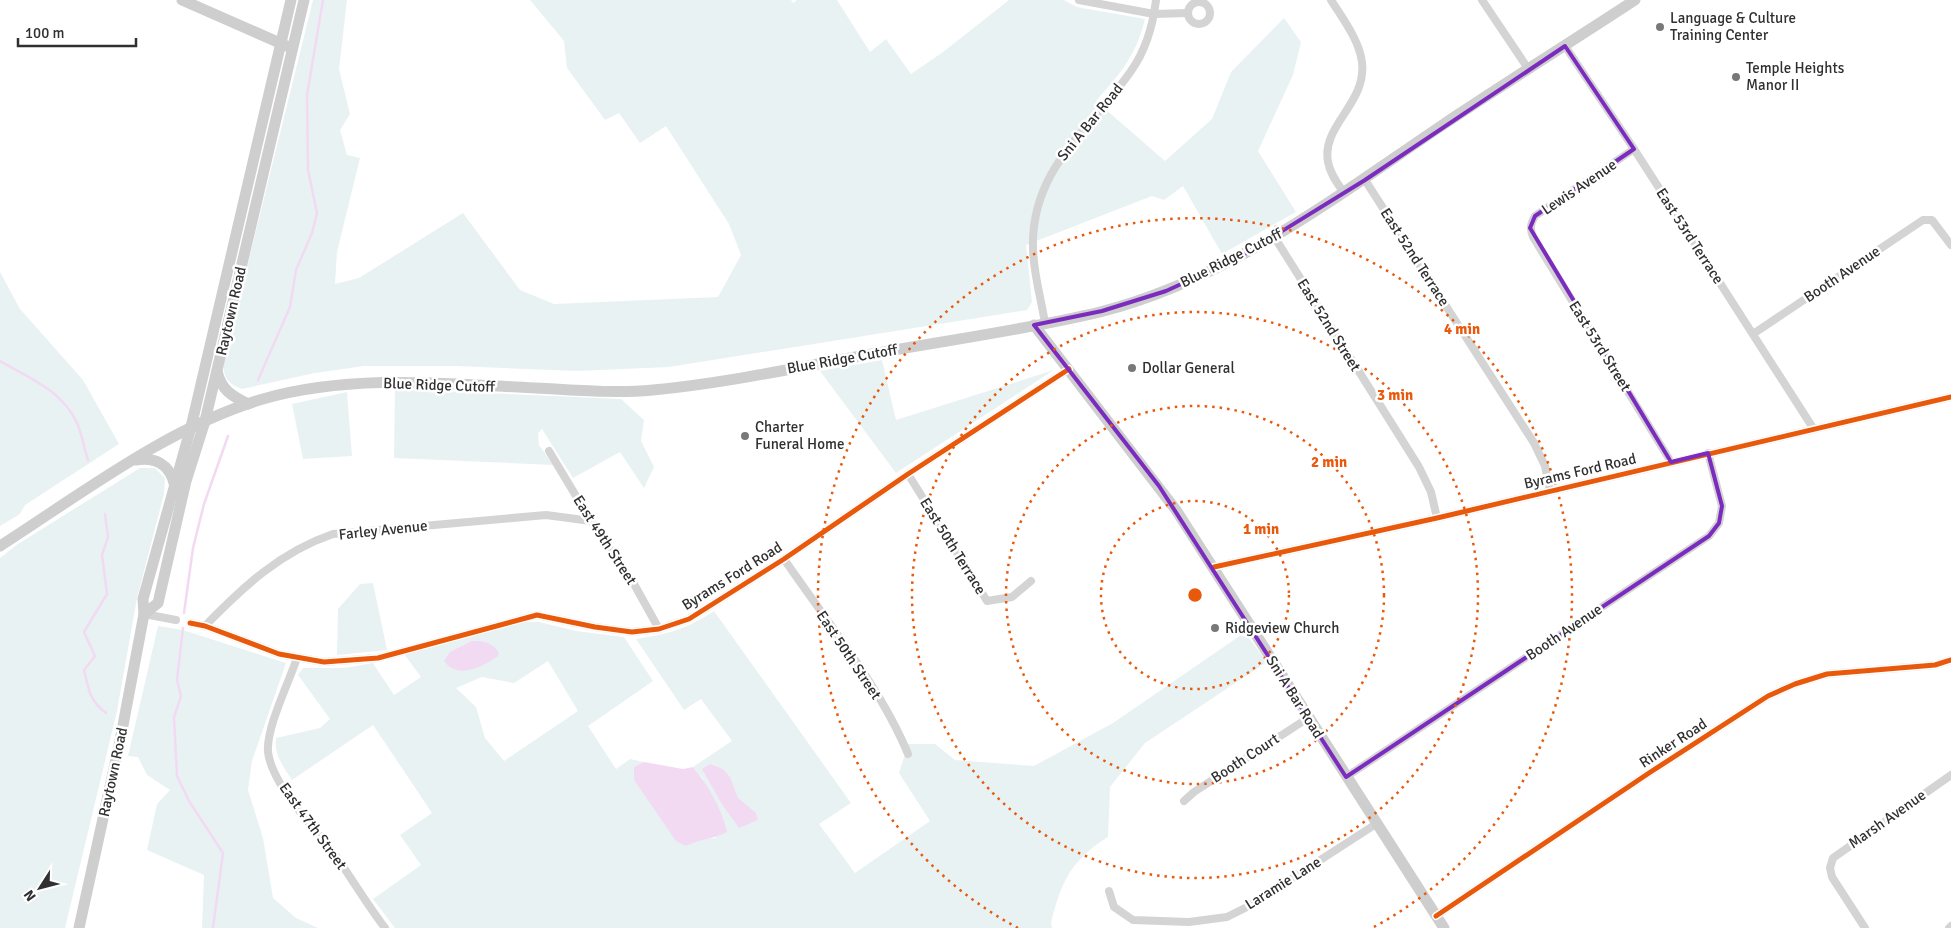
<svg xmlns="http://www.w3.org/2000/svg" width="1951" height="928" viewBox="0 0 1951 928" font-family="Signika,sans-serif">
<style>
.green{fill:#e9f2f3;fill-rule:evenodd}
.water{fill:#f2daf3}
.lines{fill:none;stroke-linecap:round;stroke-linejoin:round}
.stream{stroke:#f2daf3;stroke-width:2.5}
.street{stroke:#d4d4d4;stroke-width:8}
.secondary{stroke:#cecece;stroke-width:11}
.cycleway-casing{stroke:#fff;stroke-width:8}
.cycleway{stroke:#e8590c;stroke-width:5}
.marked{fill:none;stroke:#7b2cbf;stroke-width:4;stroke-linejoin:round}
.ring{fill:none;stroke:#e8590c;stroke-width:2.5;stroke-dasharray:2.5 5}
.poi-dot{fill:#787878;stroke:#fff;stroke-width:2}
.labels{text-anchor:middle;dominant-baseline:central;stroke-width:5;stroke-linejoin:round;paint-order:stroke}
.poi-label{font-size:15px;fill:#303030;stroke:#fff;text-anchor:start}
.street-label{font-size:15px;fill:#303030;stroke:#fff}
.centre{fill:#e8590c;stroke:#fff;stroke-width:2.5}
.ring-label{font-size:15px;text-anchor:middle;font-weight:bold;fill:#e8590c;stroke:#fff;stroke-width:5;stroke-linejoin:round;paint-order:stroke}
</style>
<rect width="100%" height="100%" fill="#fff"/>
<g class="green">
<path d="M 313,0 L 347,0 L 339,69 L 350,114 L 340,130 L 347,155 L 360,158 L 337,252 L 335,284 L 359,278 L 463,213 L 520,290 L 554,304 L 718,297 L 741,255 L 729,224 L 666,126 L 640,143 L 619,113 L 605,120 L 567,68 L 564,41 L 530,0 L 791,0 L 793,3 L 797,0 L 837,0 L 870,52 L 886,39 L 911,74 L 943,52 L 1009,0 L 1064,0 L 1077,7 L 1145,19 C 1136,56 1120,74 1096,101 L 1165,161 L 1212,119 L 1231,72 L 1284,18 L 1301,42 L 1293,75 L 1258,151 L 1296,212 L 1222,254 L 1183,186 L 1164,200 L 1152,196 L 1026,245 L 1032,302 L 1027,310 L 669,367 L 577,371 L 455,366 L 364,366 L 315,373 L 242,389 C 228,384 224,378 223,364 Z"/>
<polygon points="0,272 20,309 83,380 119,444 25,505 20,514 0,526"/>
<polygon points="882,360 896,420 1054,370 896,473 820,371"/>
<polygon points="395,389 621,399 644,420 641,441 654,467 644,488 620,452 573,478 542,429 538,433 539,445 553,465 394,458"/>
<polygon points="347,392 352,456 303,459 292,404"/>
<polygon points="140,468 155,468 165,478 164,494 137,598 117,711 65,928 0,928 0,558 18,544"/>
<polygon points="373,583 387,650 337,655 338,609 360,584"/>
<path d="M 714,611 L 851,803 L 819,824 L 855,873 L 930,821 L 899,773 L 908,744 L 935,744 L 955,760 L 1034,766 L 1113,723 L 1241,635 L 1249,638 L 1267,662 L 1145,743 L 1110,787 L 1108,837 C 1071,860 1061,882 1051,923 L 1052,928 L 395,928 L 373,899 L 421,865 L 400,835 L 432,813 L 373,725 L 292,780 C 283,766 274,755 276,738 L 320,728 L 330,719 L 298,675 L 303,668 L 344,668 L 373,663 L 394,695 L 421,677 L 404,654 L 524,622 L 539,622 L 576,631 L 624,637 L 653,681 L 588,726 L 616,769 L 630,759 L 644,762 L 634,767 L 686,846 L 701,839 L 716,838 L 703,779 L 693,767 L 732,741 L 701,699 L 684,710 L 636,639 C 668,634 687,629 714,611 ZM 548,661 L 578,711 L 504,761 L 485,738 L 476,707 L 456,688 L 482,677 L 514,683 Z"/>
<polygon points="158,626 183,630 286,663 252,761 248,790 263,838 273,898 296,918 318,928 202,928 204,875 147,850 157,804 170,790 147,775 138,757 128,756"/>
</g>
<g class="water">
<path d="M 472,641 C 485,641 491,642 499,653 L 498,656 C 482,667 458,680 444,661 L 450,652 Z"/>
<path d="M 644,762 L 683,769 L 693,767 C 708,785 722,809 727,832 C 714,839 700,839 686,846 L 676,841 L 634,780 L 634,767 Z"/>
<polygon points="710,764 723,769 730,777 738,798 756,813 758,820 739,828 723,806 702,769"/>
</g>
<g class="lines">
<g class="stream">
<path d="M 0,361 C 29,378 62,390 77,423 C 82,434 84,448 88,460"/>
<polyline points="258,380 290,307 296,270 312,233 317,213 308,170 307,95 323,0"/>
<path d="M 105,514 L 108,537 L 102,555 L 107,594 L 84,632 L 95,656 L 84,670 C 89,690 89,700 106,713"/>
<polyline points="184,613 193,548 204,504 228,436"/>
<polyline points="183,628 177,680 181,696 174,717 177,776 189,801 223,853 213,928"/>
</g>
<g class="street">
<polyline points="1079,0 1154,14 1188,13"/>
<path d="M 1331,0 C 1343,19 1359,40 1362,62 C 1367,104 1321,125 1328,162 C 1330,174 1338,184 1344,193"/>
<polyline points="1482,0 1529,70"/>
<circle cx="1199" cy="13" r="11"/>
<polyline points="1565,46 1634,149 1813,428"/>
<path d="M 1634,149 L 1535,216 C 1530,224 1530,229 1533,237 L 1671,462"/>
<polyline points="1365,180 1534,443 1545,466 1550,491"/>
<polyline points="1275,238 1419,467 1431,492 1437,518"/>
<path d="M 1045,323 C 1041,298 1033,272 1033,247 C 1031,168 1091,129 1131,71 C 1146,50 1153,25 1156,0"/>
<polyline points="1753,334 1923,220 1932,220 1951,245"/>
<polyline points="549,451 591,521 634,584 659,629"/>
<polyline points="908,474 987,601 1012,597 1031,581"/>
<path d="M 784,559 C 825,619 881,688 908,754"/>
<polyline points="1214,567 1437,518 1951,397"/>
<polyline points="144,614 176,620"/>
<polyline points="190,623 205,626 279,654 324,662 378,658 537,615 595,627 632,632 659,629 689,619 784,559 908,474 1069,369"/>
<path d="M 205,626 C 243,587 280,552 333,534 L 546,515 L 591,521"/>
<path d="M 297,658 C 289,682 266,728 268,752 C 272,787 320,833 340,862 C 355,884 369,907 385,928"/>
<polyline points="1346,777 1709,536 1719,523 1722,506 1708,453"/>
<polyline points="1184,801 1194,792 1308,718"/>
<polyline points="1109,891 1114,907 1133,920 1189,922 1227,917 1249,906 1376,824"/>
<polyline points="1436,916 1649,773 1768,696 1795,684 1827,674 1935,665 1951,660"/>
<polyline points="1865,928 1832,877 1830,868 1833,858 1951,775"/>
<polyline points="1949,928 1951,926"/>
</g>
<g class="secondary">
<polyline points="182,0 289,47"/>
<polyline points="1034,325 1176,510 1444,928"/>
<path d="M 217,371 C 221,390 232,396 248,404"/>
<path d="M 136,460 C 155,457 169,464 174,483"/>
<path d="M 0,546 C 81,494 170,426 263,399 C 357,372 459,385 555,389 C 587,391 620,393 653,390 C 726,383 800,367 872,354 C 948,340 1025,330 1100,312 C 1229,279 1333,199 1441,126 C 1505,83 1571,42 1635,0"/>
<polyline points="144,614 158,603 186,481 205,421 304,0"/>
<polyline points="79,928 120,741 144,614 143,599 191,427 291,0"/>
</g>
<defs>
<g id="cycleway">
<polyline points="1214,567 1437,518 1951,397"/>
<polyline points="190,623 205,626 279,654 324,662 378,658 537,615 595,627 632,632 659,629 689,619 784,559 908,474 1069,369"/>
<polyline points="1436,916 1649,773 1768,696 1795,684 1827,674 1935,665 1951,660"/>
</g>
</defs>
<use href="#cycleway" class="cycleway-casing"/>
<use href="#cycleway" class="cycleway"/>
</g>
<path class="marked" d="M 1565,46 L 1634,149 L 1535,216 L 1530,228 L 1671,462 L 1708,453 L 1722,506 L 1719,523 L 1709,536 L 1346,777 L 1159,486 L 1034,325 L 1102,311 L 1166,291 L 1240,257 L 1365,180 Z"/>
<g class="ring">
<circle cx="1195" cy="595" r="94"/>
<circle cx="1195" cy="595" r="189"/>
<circle cx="1195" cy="595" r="283"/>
<path d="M1018 928A377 377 0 1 1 1372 928"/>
</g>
<g class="poi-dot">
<circle cx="1660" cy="27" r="5"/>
<circle cx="1736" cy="77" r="5"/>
<circle cx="1132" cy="368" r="5"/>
<circle cx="745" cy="436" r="5"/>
<circle cx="1215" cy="628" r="5"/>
</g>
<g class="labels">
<g class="poi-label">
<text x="1670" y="18">Language &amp; Culture<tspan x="1670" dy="17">Training Center</tspan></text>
<text x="1746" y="68">Temple Heights<tspan x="1746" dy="17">Manor II</tspan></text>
<text x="1142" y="368">Dollar General</text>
<text x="755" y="427">Charter<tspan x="755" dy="17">Funeral Home</tspan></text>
<text x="1225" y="628">Ridgeview Church</text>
</g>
<g class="street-label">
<text transform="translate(1090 122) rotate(-51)">Sni A Bar Road</text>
<text transform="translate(1579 187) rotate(-34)">Lewis Avenue</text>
<text transform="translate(1690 236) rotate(57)">East 53rd Terrace</text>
<text transform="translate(1415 257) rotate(57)">East 52nd Terrace</text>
<text transform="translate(1231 258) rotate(-27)">Blue Ridge Cutoff</text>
<text transform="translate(1842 274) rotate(-34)">Booth Avenue</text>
<text transform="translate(231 311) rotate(-77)">Raytown Road</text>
<text transform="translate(1329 325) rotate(58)">East 52nd Street</text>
<text transform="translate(1600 346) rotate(58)">East 53rd Street</text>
<text transform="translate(842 359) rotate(-10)">Blue Ridge Cutoff</text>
<text transform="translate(439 385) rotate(2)">Blue Ridge Cutoff</text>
<text transform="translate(1580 471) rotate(-13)">Byrams Ford Road</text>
<text transform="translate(383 530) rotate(-6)">Farley Avenue</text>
<text transform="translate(605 540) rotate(57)">East 49th Street</text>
<text transform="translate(953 546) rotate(58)">East 50th Terrace</text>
<text transform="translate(732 576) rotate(-32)">Byrams Ford Road</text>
<text transform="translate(1564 632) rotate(-34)">Booth Avenue</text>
<text transform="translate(849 655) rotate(56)">East 50th Street</text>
<text transform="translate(1295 697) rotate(58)">Sni A Bar Road</text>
<text transform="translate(1673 743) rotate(-33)">Rinker Road</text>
<text transform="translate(1245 758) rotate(-33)">Booth Court</text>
<text transform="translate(113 772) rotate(-78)">Raytown Road</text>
<text transform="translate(1887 819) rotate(-35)">Marsh Avenue</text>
<text transform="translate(313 826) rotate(54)">East 47th Street</text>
<text transform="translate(1283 883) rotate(-32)">Laramie Lane</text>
</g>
</g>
<circle cx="1195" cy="595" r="8" class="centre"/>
<g class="ring-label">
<text x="1462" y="334">4 min</text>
<text x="1395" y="400">3 min</text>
<text x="1329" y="467">2 min</text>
<text x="1261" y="534">1 min</text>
</g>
<g transform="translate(40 888) rotate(234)" stroke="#ffffff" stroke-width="4" paint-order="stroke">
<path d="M0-4L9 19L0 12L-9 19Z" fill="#303030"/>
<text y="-8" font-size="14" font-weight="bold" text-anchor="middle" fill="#303030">N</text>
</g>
<path d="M18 38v8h118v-8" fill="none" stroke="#303030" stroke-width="2.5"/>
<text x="25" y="38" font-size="15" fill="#303030" stroke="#ffffff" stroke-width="4" paint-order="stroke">100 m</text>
</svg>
